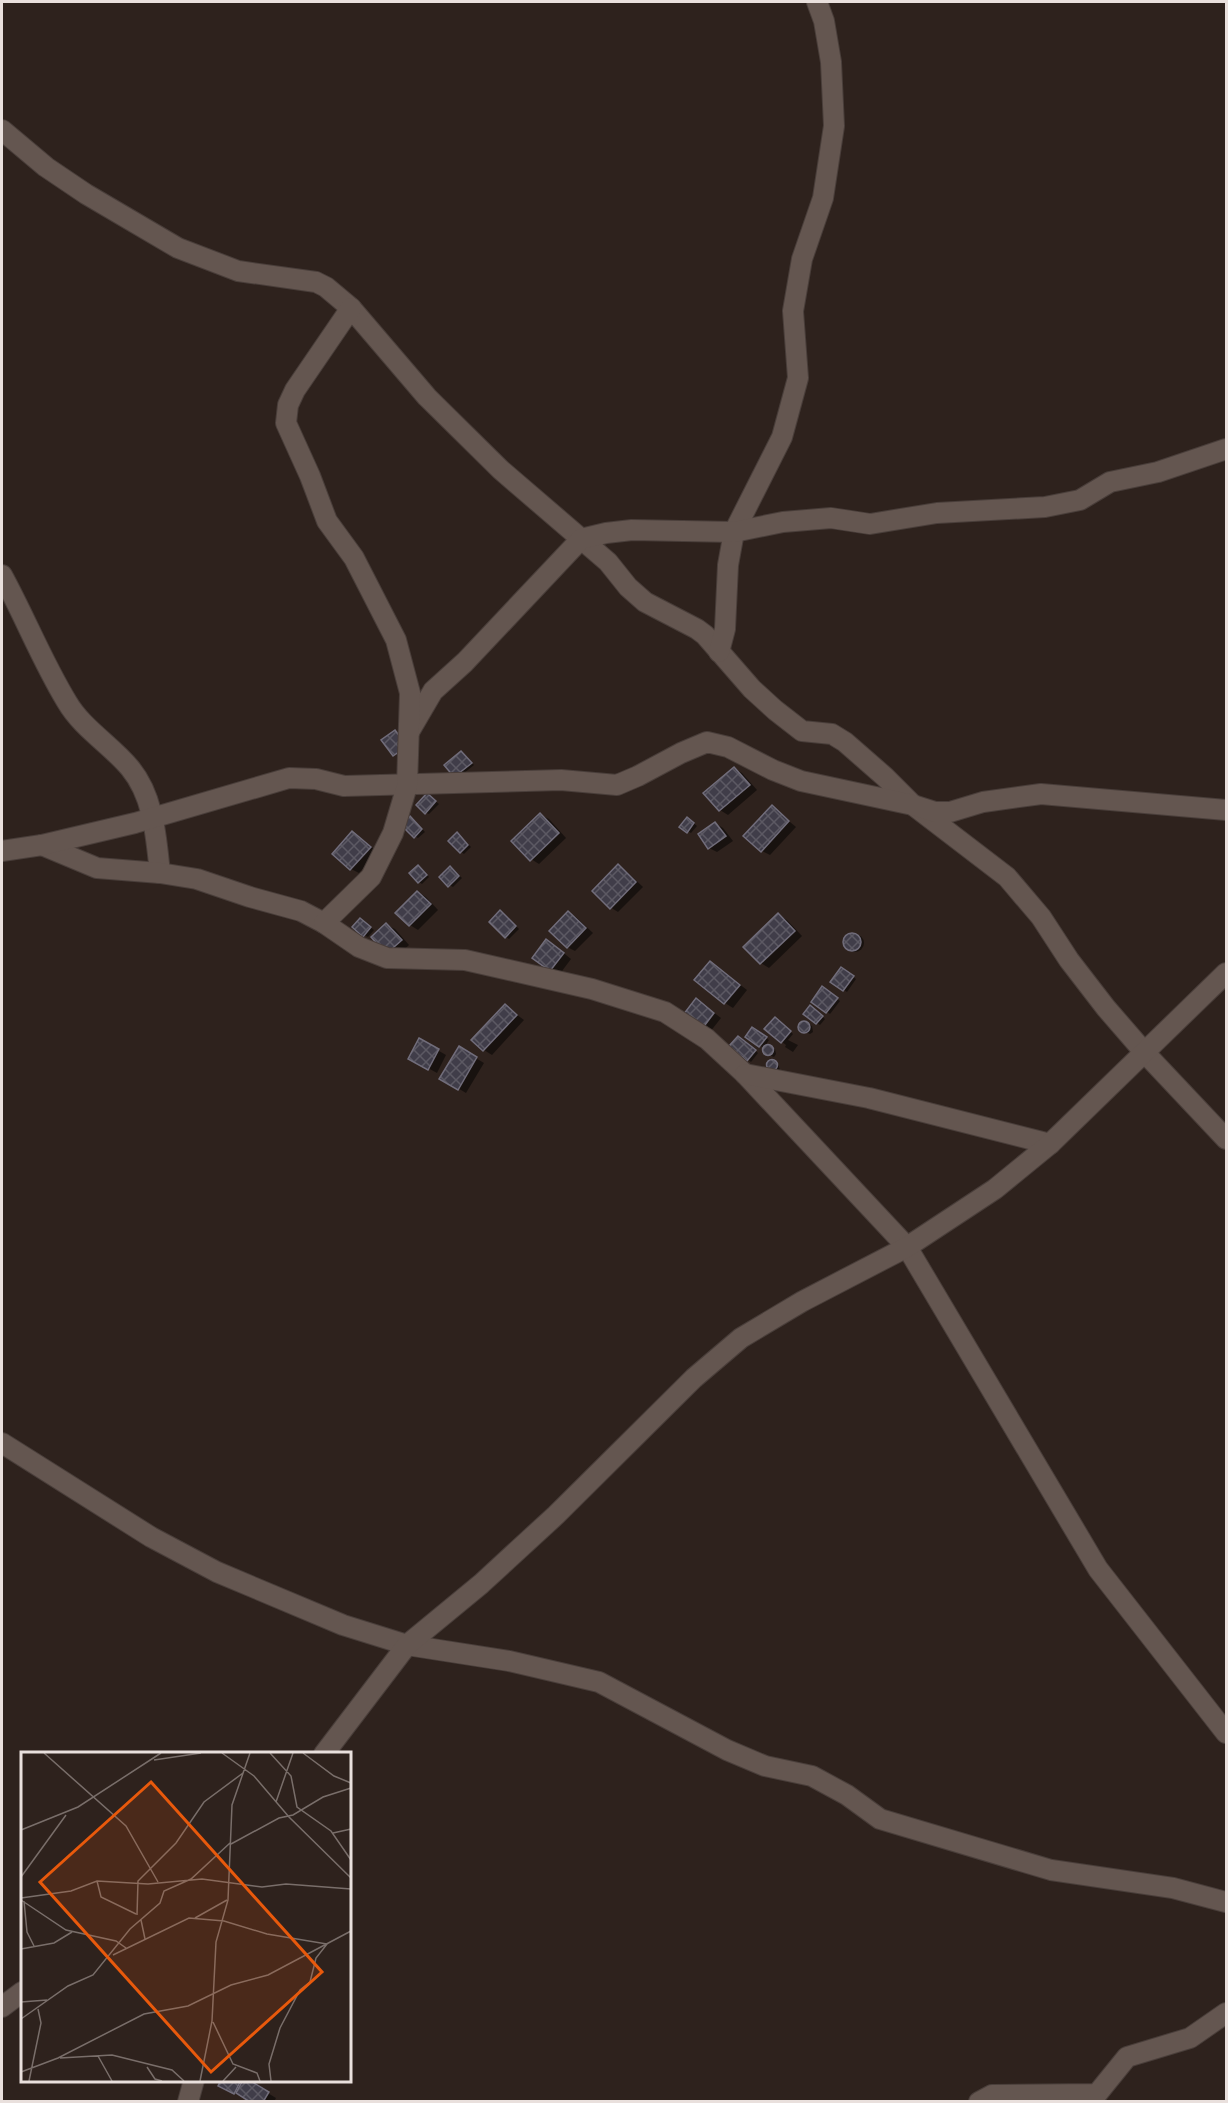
<svg xmlns="http://www.w3.org/2000/svg" width="1228" height="2103" viewBox="0 0 1228 2103" font-family="Arial,sans-serif">
<style>
.shadow{fill:#0007}
.building{fill:url(#building-cross-hatch);stroke:#716d7b;stroke-width:1.5}
.lines{fill:none;stroke-linecap:round;stroke-linejoin:round}
.street-casing{stroke:#493e3a;stroke-width:22}
.street{stroke:#645650;stroke-width:20}
.inset-road{fill:none;stroke:#796e6a;stroke-width:1.5}
.view{fill:#e8590c;fill-opacity:0.15;stroke:#e8590c;stroke-width:3}
.inset-edge{fill:none;stroke:#e9e0dd;stroke-width:3}
</style>
<defs>
<pattern id="building-cross-hatch" width="8" height="8" patternUnits="userSpaceOnUse" patternTransform="scale(1.5)"><rect width="8" height="8" fill="#403d49"/><path d="M0 0l8 8M0 8l8-8" fill="none" stroke="#5c5963"/></pattern>
</defs>
<rect width="100%" height="100%" fill="#2e221d"/>
<g class="shadow">
<polygon points="461,753 474,765 458,778"/>
<polygon points="734,768 742,773 757,790 728,815 720,810"/>
<polygon points="430,797 439,804 429,814 426,813"/>
<polygon points="772,807 796,827 770,855 762,851"/>
<polygon points="541,815 549,819 566,838 539,864 531,859"/>
<polygon points="414,820 425,832 418,838 415,836"/>
<polygon points="691,821 697,826 691,833 687,831"/>
<polygon points="715,823 723,828 733,841 717,852 709,848"/>
<polygon points="352,832 378,852 359,873 351,869"/>
<polygon points="460,836 471,847 464,854 461,852"/>
<polygon points="418,866 429,877 422,884 419,882"/>
<polygon points="618,866 626,871 643,887 618,912 610,907"/>
<polygon points="450,868 462,878 453,887 449,885"/>
<polygon points="418,892 426,897 438,910 418,930 410,925 398,913"/>
<polygon points="568,913 576,917 593,933 575,951 567,947"/>
<polygon points="504,914 519,929 509,939 506,937"/>
<polygon points="779,915 787,920 802,936 769,968 761,963 746,947"/>
<polygon points="364,922 374,930 368,937 364,935"/>
<polygon points="387,925 395,929 409,945 395,958 387,953"/>
<circle cx="855" cy="943" r="9"/>
<polygon points="555,946 571,959 559,975 535,957"/>
<polygon points="710,962 747,990 733,1008 725,1003"/>
<polygon points="842,969 856,979 847,992 832,982"/>
<polygon points="826,990 840,1001 830,1014 827,1012"/>
<polygon points="704,1005 721,1018 710,1032 703,1028"/>
<polygon points="505,1006 524,1020 492,1055 484,1050"/>
<polygon points="813,1009 825,1019 820,1025 817,1023"/>
<polygon points="778,1021 793,1034 788,1040 798,1045 793,1052 785,1047 786,1045 782,1042"/>
<polygon points="805,1022 812,1026 813,1032 810,1034 803,1031 800,1027"/>
<polygon points="756,1031 769,1040 765,1046 775,1049 776,1054 774,1057 767,1054 765,1049 747,1037"/>
<polygon points="742,1039 758,1053 751,1062 731,1046"/>
<polygon points="420,1040 446,1055 437,1073 410,1058"/>
<polygon points="459,1048 484,1063 466,1093 441,1078"/>
<polygon points="770,1061 778,1064 780,1070 774,1072 768,1068"/>
<polygon points="223,2080 246,2080 276,2098 274,2102 253,2102 220,2086"/>
</g>
<g class="building">
<polygon points="395,730 407,746 393,756 381,740"/>
<polygon points="461,751 472,763 454,777 444,765"/>
<polygon points="734,767 750,785 719,811 703,793"/>
<polygon points="427,793 436,801 425,814 416,805"/>
<polygon points="772,805 789,821 761,852 743,836"/>
<polygon points="540,813 559,833 530,861 511,841"/>
<polygon points="410,816 422,829 414,838 401,825"/>
<polygon points="687,817 694,823 687,833 679,827"/>
<polygon points="715,822 726,836 708,849 698,834"/>
<polygon points="352,831 371,847 350,870 332,854"/>
<polygon points="457,832 468,845 460,853 448,841"/>
<polygon points="618,864 636,882 610,909 592,891"/>
<polygon points="418,865 427,875 418,883 409,873"/>
<polygon points="450,866 459,876 448,887 439,877"/>
<polygon points="417,891 431,904 409,926 395,913"/>
<polygon points="500,910 516,926 505,938 489,922"/>
<polygon points="568,911 586,928 567,948 549,931"/>
<polygon points="778,913 795,931 760,964 743,947"/>
<polygon points="360,918 371,927 363,937 352,927"/>
<polygon points="386,923 402,940 386,954 371,937"/>
<circle cx="852" cy="942" r="9"/>
<polygon points="546,939 564,953 550,971 532,958"/>
<polygon points="710,961 740,985 724,1004 694,980"/>
<polygon points="841,967 854,976 843,991 830,982"/>
<polygon points="822,986 838,998 826,1013 811,1002"/>
<polygon points="696,998 714,1013 702,1029 683,1015"/>
<polygon points="505,1004 517,1015 483,1051 471,1040"/>
<polygon points="810,1005 823,1016 816,1024 803,1014"/>
<polygon points="775,1017 791,1031 781,1043 764,1029"/>
<circle cx="804" cy="1027" r="6"/>
<polygon points="752,1027 767,1037 759,1047 745,1037"/>
<polygon points="738,1036 756,1050 747,1061 729,1046"/>
<polygon points="419,1038 439,1049 428,1070 408,1059"/>
<circle cx="768" cy="1050" r="5.5"/>
<polygon points="459,1046 477,1057 458,1090 439,1079"/>
<circle cx="772" cy="1065" r="5.5"/>
<polygon points="221,2080 241,2080 234,2094 218,2086"/>
<polygon points="243,2080 249,2080 269,2092 263,2102 250,2102 236,2093"/>
</g>
<g class="lines">
<defs>
<g id="street">
<polyline points="2,130 46,167 86,194 178,248 238,271 316,282 326,287 351,308 427,397 501,470 608,562 628,587 645,602 697,629 705,635 752,689 775,710 802,731 832,734 845,742 885,777 913,805 1007,877 1041,917 1069,960 1106,1008 1145,1053 1226,1139"/>
<path d="M 2,575 C 25,617 42,661 67,702 C 82,728 111,745 130,768 C 154,797 156,837 160,873"/>
<polyline points="719,652 725,629 728,565 734,532 782,437 798,378 793,311 802,259 823,198 834,126 831,62 824,21 817,2"/>
<polyline points="409,732 433,691 465,662 581,539 606,533 632,530 734,532 783,522 831,518 870,524 937,513 1045,507 1080,500 1110,482 1158,472 1226,449"/>
<polyline points="42,845 97,868 160,873 197,879 250,897 301,911 324,923 359,947 387,958 465,960 592,989 665,1012 707,1039 745,1074 907,1247 1098,1569 1226,1733"/>
<polyline points="2,851 42,845 135,823 289,778 316,779 344,786 561,780 617,785 638,776 681,753 707,742 728,747 773,770 801,781 913,805 935,812 950,812 983,802 1041,794 1226,810"/>
<polyline points="324,923 371,877 393,833 407,786 410,693 396,640 354,558 327,521 310,476 286,423 288,405 295,390 351,308"/>
<polyline points="745,1074 869,1098 1050,1144"/>
<polyline points="2,1443 151,1537 217,1572 343,1625 407,1645 509,1661 599,1682 727,1750 765,1766 812,1776 847,1795 880,1819 1051,1870 1173,1888 1226,1902"/>
<polyline points="324,1754 407,1645 481,1584 556,1515 694,1378 741,1338 803,1301 907,1247 995,1189 1050,1144 1226,973"/>
<polyline points="2,2007 22,1992"/>
<polyline points="188,2102 194,2080"/>
<polyline points="979,2102 992,2095 1097,2094 1127,2057 1190,2038 1226,2013"/>
</g>
</defs>
<use href="#street" class="street-casing"/>
<use href="#street" class="street"/>
</g>
<g transform="translate(21 1752)">
<rect width="330" height="330" fill="#2e221d"/>
<path class="inset-road" d="M 23,1 L 105,74 L 137,130M 201,1 L 233,24 L 268,65 L 330,126M 249,1 L 270,24 L 276,55 L 310,79 L 330,108M 282,1 L 313,24 L 330,31M 133,8 L 180,1M 255,50 L 272,1M 0,78 L 57,55 L 140,1M 312,81 L 330,77M 210,92 L 258,66 L 272,63 L 302,45 L 330,36M 0,125 L 45,63M 76,129 L 80,145 L 115,162M 0,146 L 50,139 L 76,129 L 127,132 L 181,127 L 241,135 L 265,132 L 330,137M 0,148 L 45,178 L 95,189 L 105,196M 3,149 L 6,180 L 13,194M 116,163 L 117,129 L 155,91 L 183,50 L 222,21M 174,166 L 206,148M 120,168 L 124,187M 0,197 L 33,191 L 51,180M 92,203 L 168,166 L 203,169 L 246,182 L 306,192 L 295,206 L 289,230 L 279,238 L 259,276 L 248,312 L 250,329M 0,250 L 26,248M 0,267 L 47,234 L 72,223 L 109,177 L 139,151 L 143,139 L 170,127 L 209,91M 192,270 L 212,312 L 236,321 L 239,329M 77,304 L 91,329M 39,306 L 91,303 L 151,318 L 163,329M 126,315 L 134,327 L 141,329M 0,320 L 37,306 L 123,262 L 167,254 L 210,233 L 247,223 L 330,179M 8,329 L 20,271 L 17,257M 179,329 L 191,269 L 195,190 L 207,148 L 211,53 L 229,1M 202,329 L 215,315"/>
<path class="view" d="M 130,30 L 301,220 L 190,320 L 19,130 Z"/>
<rect width="330" height="330" class="inset-edge"/>
</g>
<rect width="1228" height="2103" fill="none" stroke="#e9e0dd" stroke-width="6"/>
</svg>
